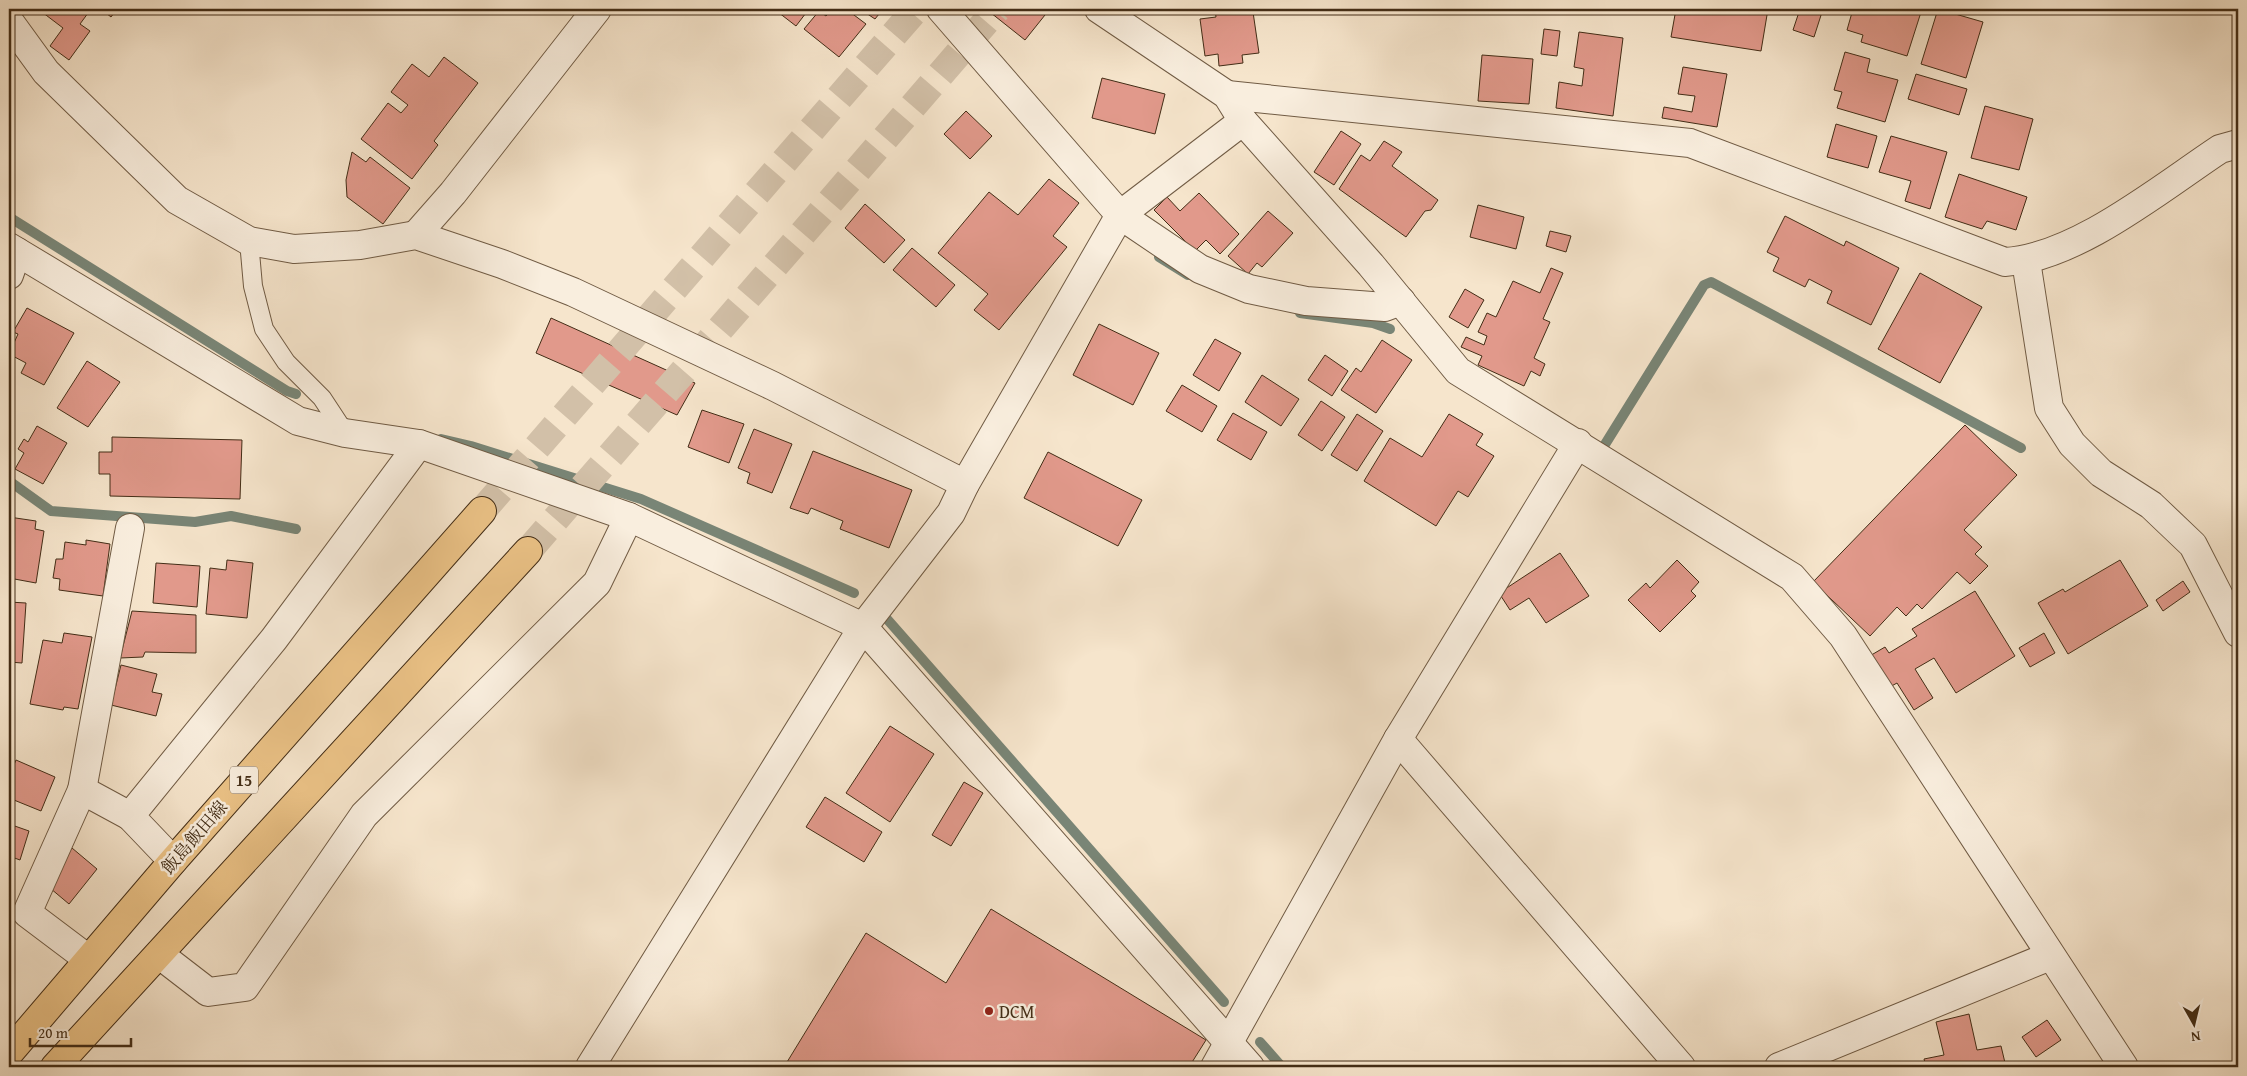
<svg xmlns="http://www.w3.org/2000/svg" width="2247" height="1076" viewBox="0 0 2247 1076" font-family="'Gentium Book Plus','Noto Serif JP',serif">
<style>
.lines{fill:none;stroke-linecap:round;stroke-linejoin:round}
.stream{stroke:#798576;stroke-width:10}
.building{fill:#e1998b;stroke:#432d16}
.primary-tunnel{stroke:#d2c0a8;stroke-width:28;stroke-dasharray:28 14;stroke-linecap:butt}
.service-casing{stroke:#705b44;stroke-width:20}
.minor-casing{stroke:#705b44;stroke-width:30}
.primary-casing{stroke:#432d16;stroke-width:30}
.service{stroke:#f9eede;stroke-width:18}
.minor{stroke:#f9eede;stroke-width:28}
.primary{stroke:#ebc286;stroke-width:28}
.poi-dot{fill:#8f2418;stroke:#f9eede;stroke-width:2}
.labels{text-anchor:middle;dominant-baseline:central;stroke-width:5;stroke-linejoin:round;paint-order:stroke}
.shield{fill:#f9eede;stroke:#7a6752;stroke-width:1}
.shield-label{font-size:16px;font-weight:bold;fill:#432d16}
.street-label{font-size:18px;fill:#432d16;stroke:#f9eede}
.poi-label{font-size:18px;fill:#432d16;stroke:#f9eede;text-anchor:start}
</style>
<rect width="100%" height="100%" fill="#f6e5cc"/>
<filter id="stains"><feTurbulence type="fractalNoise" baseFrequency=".004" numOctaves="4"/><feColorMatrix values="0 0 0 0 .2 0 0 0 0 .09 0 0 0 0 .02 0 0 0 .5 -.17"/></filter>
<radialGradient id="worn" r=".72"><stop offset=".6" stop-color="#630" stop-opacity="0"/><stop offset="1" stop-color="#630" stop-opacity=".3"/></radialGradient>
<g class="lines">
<g class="stream">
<polyline points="9,217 287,391 296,394"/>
<polyline points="1159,257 1188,275"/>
<polyline points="1300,313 1373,323 1390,329"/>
<polyline points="441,439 471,446 641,499 854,593"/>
<polyline points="1604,446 1704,285 1711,282 2021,448"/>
<polyline points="9,482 12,483 51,511 195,522 231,516 296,529"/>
<polyline points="887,619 1224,1002"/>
<polyline points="1260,1042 1282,1067"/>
</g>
</g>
<g class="building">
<polygon points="38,9 91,9 80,24 90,31 69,60 50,46 63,28"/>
<polygon points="101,9 117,9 111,17"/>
<polygon points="774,9 809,9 796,26"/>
<polygon points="833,9 846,9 866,24 839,57 804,29 819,11 826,16"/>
<polygon points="860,9 883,9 875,19"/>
<polygon points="986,9 1037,9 1045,15 1025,40"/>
<polygon points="1215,9 1238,9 1239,14 1253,12 1259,53 1242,55 1243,63 1219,66 1218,54 1205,56 1200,19 1216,17"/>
<polygon points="1676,9 1768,9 1761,51 1671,37"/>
<polygon points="1800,9 1823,9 1814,37 1793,30"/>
<polygon points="1836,9 1848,9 1846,14 1835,11"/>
<polygon points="1853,9 1922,9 1907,56 1861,42 1863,35 1847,30"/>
<polygon points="1938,9 1983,22 1966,78 1921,64"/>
<polygon points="1544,29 1560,31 1557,56 1541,54"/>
<polygon points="1579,32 1623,38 1613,116 1556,108 1559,82 1582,86 1584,69 1574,67"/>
<polygon points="1845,52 1870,59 1867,72 1898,80 1885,122 1837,108 1842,92 1834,90"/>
<polygon points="1482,55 1533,59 1529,104 1478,101"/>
<polygon points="444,57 478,83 434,141 438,145 412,179 361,139 388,103 401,113 408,105 391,92 412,64 429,77"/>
<polygon points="1683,67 1727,74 1717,127 1662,118 1664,107 1692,112 1695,96 1678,94"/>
<polygon points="1916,74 1967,89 1959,115 1908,99"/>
<polygon points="1102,78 1165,94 1155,134 1092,118"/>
<polygon points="1985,106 2033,119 2019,170 1971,158"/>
<polygon points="966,111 992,136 970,159 944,134"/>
<polygon points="1836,124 1877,136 1868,168 1827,157"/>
<polygon points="1341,131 1361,144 1334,185 1314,172"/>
<polygon points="1891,136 1947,152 1930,209 1905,201 1911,181 1879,172"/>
<polygon points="1384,141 1402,152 1392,166 1438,200 1431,210 1425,211 1406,237 1339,189 1361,155 1370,161"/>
<polygon points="352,152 366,162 370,157 410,188 383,224 347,197 346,180"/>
<polygon points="1959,174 2027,197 2016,230 1987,221 1982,229 1945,217"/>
<polygon points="1049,179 1079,203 1053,236 1067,247 999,330 974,310 988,294 938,253 989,192 1018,215"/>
<polygon points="1199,193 1239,234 1220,254 1206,240 1195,251 1154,210 1167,197 1180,211"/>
<polygon points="865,204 905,240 884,263 845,228"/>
<polygon points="1478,205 1524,217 1516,249 1470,237"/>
<polygon points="1268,211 1293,233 1262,267 1257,263 1248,274 1228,256"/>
<polygon points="1785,216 1844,246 1846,241 1899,268 1871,325 1827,303 1832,291 1809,279 1805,287 1773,271 1779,258 1767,252"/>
<polygon points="1550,231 1571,236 1566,252 1546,246"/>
<polygon points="912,248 955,285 936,307 893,270"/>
<polygon points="1551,268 1563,273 1543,319 1550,322 1534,358 1545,364 1540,376 1531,371 1524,386 1478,365 1482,356 1461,347 1466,337 1484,345 1487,336 1478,332 1487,313 1496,317 1513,281 1540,293"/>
<polygon points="1920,273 1982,307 1940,383 1878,349"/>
<polygon points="1465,289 1484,300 1468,328 1449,317"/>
<polygon points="27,308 74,333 44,385 21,373 26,363 9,354 18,334 13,332"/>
<polygon points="551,318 695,383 677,415 536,353"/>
<polygon points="1099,324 1159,353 1133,405 1073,375"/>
<polygon points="1215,339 1241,353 1219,391 1193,375"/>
<polygon points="1382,340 1412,360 1376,413 1341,390 1356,368 1361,372"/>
<polygon points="1325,355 1348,371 1332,396 1308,380"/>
<polygon points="87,361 120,382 88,427 57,408"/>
<polygon points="1262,375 1299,399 1281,426 1245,402"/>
<polygon points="1182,385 1217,406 1202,432 1166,411"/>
<polygon points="1321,401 1345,417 1322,451 1298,435"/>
<polygon points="702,410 744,424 729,463 688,447"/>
<polygon points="1233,413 1267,432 1251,460 1217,440"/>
<polygon points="1357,414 1383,431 1357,471 1331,455"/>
<polygon points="1449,414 1483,434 1476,445 1494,456 1468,497 1458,491 1436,526 1364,481 1390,438 1422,457"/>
<polygon points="1965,425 2017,475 1964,530 1982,547 1975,554 1988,566 1970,584 1957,572 1922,609 1917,604 1906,616 1897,607 1870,636 1813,582"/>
<polygon points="37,426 67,443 43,484 15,469 24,453 18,449 24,439 28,442"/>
<polygon points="754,429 792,444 772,493 747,483 750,473 738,468"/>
<polygon points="112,437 242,440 240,499 110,496 110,474 99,474 99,452 112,452"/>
<polygon points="813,451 912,490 889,548 840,529 843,521 811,508 808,514 790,508"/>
<polygon points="1048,452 1142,500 1118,546 1024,498"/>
<polygon points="9,517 36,521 35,529 44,531 36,583 9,578"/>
<polygon points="86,540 110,544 103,596 59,590 60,579 53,578 56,559 63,559 65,542 86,545"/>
<polygon points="1560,553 1589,596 1546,623 1529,598 1510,610 1499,593"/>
<polygon points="227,560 253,563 247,618 206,614 210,568 226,570"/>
<polygon points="1677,560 1699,582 1691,591 1696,596 1660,632 1628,600 1646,583 1650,588"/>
<polygon points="2120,560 2148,606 2068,654 2038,603 2063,589 2065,592"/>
<polygon points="156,563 200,566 197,607 153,603"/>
<polygon points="2183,581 2190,592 2163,611 2156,600"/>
<polygon points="1975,591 2015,656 1956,693 1934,658 1915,669 1933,698 1914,710 1897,683 1888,688 1868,657 1885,647 1889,653 1917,636 1912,629"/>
<polygon points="9,602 26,603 22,663 9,662"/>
<polygon points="132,611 196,615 196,653 145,652 143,657 120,658"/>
<polygon points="64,633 92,637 78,709 64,707 63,710 30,704 43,640 62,643"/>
<polygon points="2044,633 2055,653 2030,667 2019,648"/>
<polygon points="121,665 157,674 152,692 162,694 156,716 111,705"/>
<polygon points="890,726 934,754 890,822 846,793"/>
<polygon points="16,760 55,777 41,811 9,798 9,777"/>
<polygon points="964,782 983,793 951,846 932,835"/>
<polygon points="825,797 882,832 864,862 806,827"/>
<polygon points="9,824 29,831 20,860 9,856"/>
<polygon points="72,848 97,869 69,904 44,883"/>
<polygon points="991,909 1206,1040 1189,1067 784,1067 866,933 946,983"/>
<polygon points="1969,1014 1977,1050 2001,1046 2006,1067 1926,1067 1924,1059 1944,1055 1936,1022"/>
<polygon points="2047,1020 2061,1040 2036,1057 2022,1037"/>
</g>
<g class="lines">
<g class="primary-tunnel">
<polyline points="482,511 916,9"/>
<polyline points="528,551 997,9"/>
</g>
<defs>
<polyline id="service" points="249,241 253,286 264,329 286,362 322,398 345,433"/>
<g id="minor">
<polyline points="941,9 1120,215 1200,269 1249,289 1306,301 1385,307 1401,301"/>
<polyline points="1099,9 1227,95 1243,121 1371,265 1458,371 1792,577 1843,636 2124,1067"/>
<polyline points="9,21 46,72 177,200 249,241 294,249 360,245 416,235 502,264 573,292 773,386 965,484"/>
<path d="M 1227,95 L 1690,143 L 2005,262 C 2076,258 2161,188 2220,149 L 2238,144"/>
<polyline points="416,235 453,193 597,9"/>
<polyline points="9,247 298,421 345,433 419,444 629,517 863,627 1250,1067"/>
<polyline points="2026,261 2049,408 2072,444 2101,473 2151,505 2193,545 2238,633"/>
<polyline points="9,275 17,252"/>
<polyline points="1398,739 1681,1067"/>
<polyline points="82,790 130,816"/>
<polyline points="173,861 130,816 274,639 419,444"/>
<polyline points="160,955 208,992 245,987 364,815 597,583 629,517"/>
<polyline points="88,959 27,913 82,790 130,528"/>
<polyline points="590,1067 863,627 951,513 965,484 1120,215 1243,121"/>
<polyline points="1215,1067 1398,739 1578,443"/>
<polyline points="1779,1067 2050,956"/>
</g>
<g id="primary">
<polyline points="9,1053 173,861 482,511"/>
<polyline points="55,1067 528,551"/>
</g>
</defs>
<use href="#service" class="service-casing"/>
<use href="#minor" class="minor-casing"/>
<use href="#primary" class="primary-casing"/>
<use href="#service" class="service"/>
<use href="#minor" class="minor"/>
<use href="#primary" class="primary"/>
</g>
<circle class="poi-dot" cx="989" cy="1011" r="5"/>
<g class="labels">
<rect class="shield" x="230" y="766.5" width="28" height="27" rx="4"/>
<g class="shield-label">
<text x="244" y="780">15</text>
</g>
<g class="street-label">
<text transform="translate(194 837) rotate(-49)">飯島飯田線</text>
</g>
<g class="poi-label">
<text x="999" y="1011">DCM</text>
</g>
</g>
<rect width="2247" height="1076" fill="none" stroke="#f6e5cc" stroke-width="30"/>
<rect x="10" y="10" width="2227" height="1056" fill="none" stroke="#432d16" stroke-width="2.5"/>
<rect x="15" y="15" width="2217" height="1046" fill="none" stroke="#432d16"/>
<g transform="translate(2194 1024) rotate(172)" stroke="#f9eede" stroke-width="4" paint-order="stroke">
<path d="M0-4L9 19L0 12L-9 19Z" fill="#432d16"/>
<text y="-8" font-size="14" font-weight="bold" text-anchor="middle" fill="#432d16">N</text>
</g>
<path d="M30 1038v8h101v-8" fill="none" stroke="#432d16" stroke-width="2.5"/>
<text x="38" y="1038" font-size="15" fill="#432d16" stroke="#f9eede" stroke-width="4" paint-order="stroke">20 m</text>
<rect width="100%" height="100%" filter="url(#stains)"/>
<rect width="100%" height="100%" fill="url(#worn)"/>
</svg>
